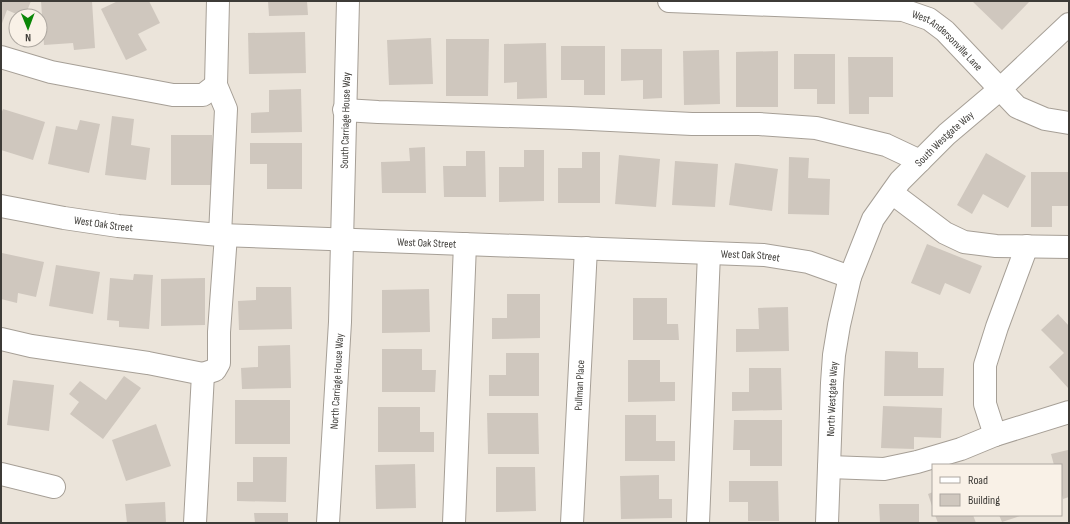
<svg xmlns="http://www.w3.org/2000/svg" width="1070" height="524" viewBox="0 0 1070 524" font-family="'Sofia Sans Condensed',sans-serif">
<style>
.building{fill:#cfc7be}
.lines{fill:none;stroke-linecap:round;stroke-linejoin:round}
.minor-casing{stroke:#a69f96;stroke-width:24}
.minor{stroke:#fff;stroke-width:22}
.labels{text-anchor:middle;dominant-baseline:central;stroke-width:4;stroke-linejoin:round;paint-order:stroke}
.street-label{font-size:11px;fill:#3d3b37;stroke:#f9f1e7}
</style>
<rect width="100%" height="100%" fill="#ebe4da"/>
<g class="building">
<polygon points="1,1 31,1 25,16 21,16 7,10 1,26"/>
<polygon points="41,1 92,1 95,48 74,50 73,43 44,45"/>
<polygon points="118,1 149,1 160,23 138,34 147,50 126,60 101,9"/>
<polygon points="268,1 307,1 308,15 269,16"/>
<polygon points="972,1 1030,1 1002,30"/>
<polygon points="305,32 306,73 249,74 248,33"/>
<polygon points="431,38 433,84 389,85 387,40"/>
<polygon points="446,39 489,39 488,96 446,96"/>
<polygon points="546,43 547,98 517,99 517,82 504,83 504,44"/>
<polygon points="561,46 605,46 605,95 584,95 584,80 561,80"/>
<polygon points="621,49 662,49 662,98 643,99 643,80 621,81"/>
<polygon points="719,50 720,104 684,105 683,51"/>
<polygon points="778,51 778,107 736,107 736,52"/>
<polygon points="794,54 835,54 835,104 817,104 817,89 794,89"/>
<polygon points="848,57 893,57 893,97 869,97 869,114 849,114"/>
<polygon points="301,89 302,132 251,133 251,113 269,112 269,90"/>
<polygon points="3,109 45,122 33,160 1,150 1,114"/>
<polygon points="112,116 134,119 131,145 150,148 146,180 105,175"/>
<polygon points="80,120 100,124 89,173 48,164 56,126 77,130"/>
<rect x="171" y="135" width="41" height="50"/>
<polygon points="250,143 302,143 302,189 267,189 267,164 250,164"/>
<polygon points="425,147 426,193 382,193 381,162 410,161 409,148"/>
<polygon points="524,150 544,150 544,201 499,202 499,167 524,167"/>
<polygon points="466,151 485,151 486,197 444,197 443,166 466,166"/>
<polygon points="582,152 600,152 600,203 558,203 558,168 582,168"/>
<polygon points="986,153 1026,176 1008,208 983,194 972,214 957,205"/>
<polygon points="619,155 660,159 656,207 615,204"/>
<polygon points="789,157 809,158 808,178 830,179 829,215 788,214"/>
<polygon points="675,161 718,164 715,207 672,205"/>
<polygon points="735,163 778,169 772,211 729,205"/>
<polygon points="1031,172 1069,172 1069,206 1052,206 1052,227 1031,227"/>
<polygon points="927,244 982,266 970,294 945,283 940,295 911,283"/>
<polygon points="2,253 44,262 36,297 18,293 17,303 1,299 1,259"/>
<polygon points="56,265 100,272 93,314 49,306"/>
<polygon points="134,274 153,275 149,329 119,327 119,321 107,320 110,278 133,280"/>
<polygon points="205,278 205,325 161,326 161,279"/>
<polygon points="256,287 291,287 292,329 239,330 238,301 256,300"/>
<polygon points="429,289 430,332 382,333 382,290"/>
<polygon points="507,294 540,294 540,338 492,339 492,318 507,318"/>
<polygon points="633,298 667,298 667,324 678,324 679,340 633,340"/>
<polygon points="788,307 789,351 736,352 736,329 759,329 758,308"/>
<polygon points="1058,314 1069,326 1069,389 1049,367 1064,353 1041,330"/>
<polygon points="290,345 291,388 242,389 241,368 258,367 258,346"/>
<polygon points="382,349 422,349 422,370 436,370 435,392 382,392"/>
<polygon points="885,351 918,352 918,368 944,368 943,396 884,396"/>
<polygon points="506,353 539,353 539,396 489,396 489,375 506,375"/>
<polygon points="628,360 660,360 660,382 675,382 675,401 628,402"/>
<polygon points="749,368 781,368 782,410 732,411 732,392 749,392"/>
<polygon points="124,376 141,388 103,439 70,414 79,402 69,394 80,381 106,400"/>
<polygon points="13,380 54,385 49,431 7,425"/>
<rect x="235" y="400" width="55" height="44"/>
<polygon points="883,406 942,408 941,438 914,437 914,449 881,448"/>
<polygon points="378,407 420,407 420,432 434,432 434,452 378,452"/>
<polygon points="487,413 538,413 539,454 488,454"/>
<polygon points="625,415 656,415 656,441 675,441 675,461 625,461"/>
<polygon points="734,420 782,420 782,466 750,466 750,450 733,450"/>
<polygon points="156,424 171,466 126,481 112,440"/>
<polygon points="1068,450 1069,497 1063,499 1061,491 1061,465 1054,465 1051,454"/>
<polygon points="253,457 287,457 286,502 237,501 237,482 253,482"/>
<polygon points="415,464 416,508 376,509 375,465"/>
<polygon points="496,467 535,467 536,511 496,512"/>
<polygon points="659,475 659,499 672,499 672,518 621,519 620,476"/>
<polygon points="729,481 778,481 779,521 748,521 748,502 729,502"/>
<polygon points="933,492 933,509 928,494"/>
<polygon points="165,502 166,523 127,523 125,504"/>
<polygon points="879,504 919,504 919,523 880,523"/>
<polygon points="254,513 288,513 288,523 255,523"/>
<polygon points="935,515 973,515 976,523 938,523"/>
<polygon points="999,515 1023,515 1002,522"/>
</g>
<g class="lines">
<defs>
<g id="minor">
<polyline points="218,1 216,85 226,109 220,235"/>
<path id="s1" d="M 669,1 L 903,10 L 929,19 L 945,31 L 1017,107 L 1045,119 L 1069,123"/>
<polyline points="1,57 51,72 173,95 203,95 216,85"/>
<polyline points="344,110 378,112 570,118 692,124 759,124 816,128 886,145 920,161"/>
<polyline points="892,193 945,233 964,242 996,246 1069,247"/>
<path id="s2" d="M 1,206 L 64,218 L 118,226 L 220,235 L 764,255 L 808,262 L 850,277"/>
<polyline points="1,339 31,346 148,363 203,374 195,523"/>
<polyline points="203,374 215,370 219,363 219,332 226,235"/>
<polyline points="995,435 985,404 985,365 997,327 1027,246"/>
<polyline points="829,467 884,469 917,462 961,449 995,435 1069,412"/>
<polyline points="1,474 54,487"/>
<path id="s3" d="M 328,523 L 340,322 L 348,1"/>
<polyline points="454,523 465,244"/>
<path id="s4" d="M 572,523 L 586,248"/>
<polyline points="698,523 709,253"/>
<path id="s5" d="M 827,523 L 832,383 L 834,355 L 839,325 L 850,277 L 873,219 L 900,181 L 947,134 L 999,90 L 1069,24"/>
</g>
</defs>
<use href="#minor" class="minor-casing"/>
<use href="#minor" class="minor"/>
</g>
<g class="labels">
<g class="street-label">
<text stroke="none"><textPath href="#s1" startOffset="289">West Andersonville Lane</textPath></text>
<text stroke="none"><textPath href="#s3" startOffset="403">South Carriage House Way</textPath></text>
<text stroke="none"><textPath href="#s5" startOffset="418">South Westgate Way</textPath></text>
<text stroke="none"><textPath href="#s2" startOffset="104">West Oak Street</textPath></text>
<text stroke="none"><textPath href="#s2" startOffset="428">West Oak Street</textPath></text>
<text stroke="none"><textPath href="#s2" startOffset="752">West Oak Street</textPath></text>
<text stroke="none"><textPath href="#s3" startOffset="142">North Carriage House Way</textPath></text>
<text stroke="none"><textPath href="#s4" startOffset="138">Pullman Place</textPath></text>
<text stroke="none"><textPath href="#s5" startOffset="124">North Westgate Way</textPath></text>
</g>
</g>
<rect width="1070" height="524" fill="none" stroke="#3d3b37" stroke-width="4"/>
<rect x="932" y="464" width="130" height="52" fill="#f9f1e7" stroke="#aea8a1"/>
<rect x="940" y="477" width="20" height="6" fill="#ffffff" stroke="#aea8a1"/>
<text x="968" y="484" font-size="12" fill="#3d3b37">Road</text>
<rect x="940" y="494" width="20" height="12" fill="#cfc7be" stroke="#aea8a1"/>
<text x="968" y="504" font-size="12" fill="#3d3b37">Building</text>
<g transform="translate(28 28) rotate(179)"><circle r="19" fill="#f9f1e7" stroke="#aea8a1"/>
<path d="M0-3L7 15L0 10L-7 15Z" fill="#0a8606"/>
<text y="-6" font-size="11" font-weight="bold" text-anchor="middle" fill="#3d3b37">N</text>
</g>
</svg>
